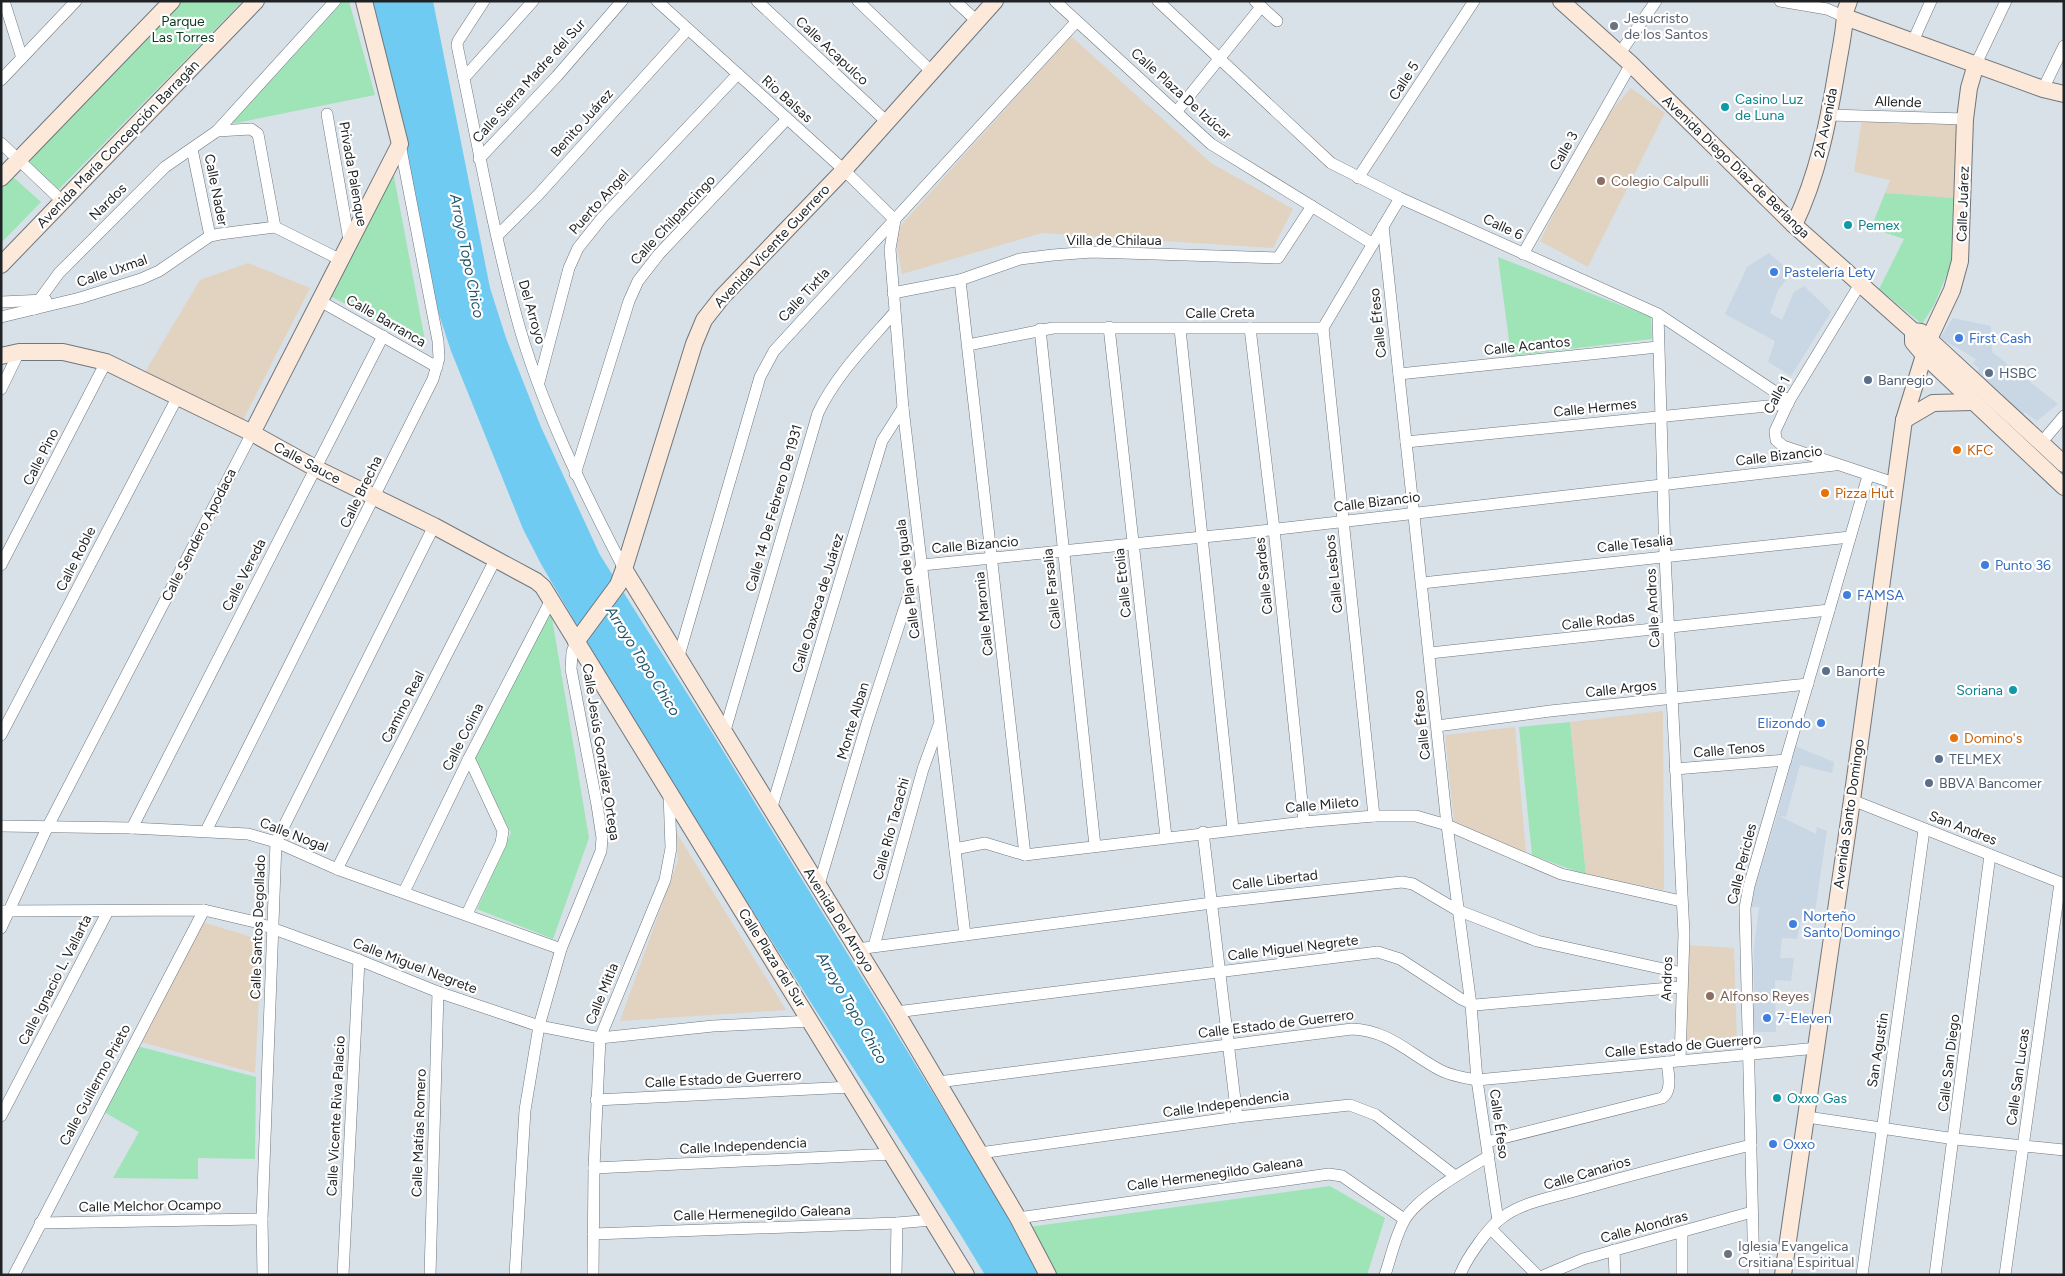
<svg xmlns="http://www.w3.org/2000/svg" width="2065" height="1276" viewBox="0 0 2065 1276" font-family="Figtree,sans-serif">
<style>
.built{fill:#c9d7e5}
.education{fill:#e2d2c0}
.green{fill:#9ee4b7}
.water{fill:#70cbf3}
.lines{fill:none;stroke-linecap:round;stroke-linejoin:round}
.street-casing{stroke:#6f777e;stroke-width:12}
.secondary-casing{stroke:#6f777e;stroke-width:18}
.street{stroke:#fff;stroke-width:11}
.secondary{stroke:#fde9da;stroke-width:16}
.worship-dot{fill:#6b7280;stroke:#fff;stroke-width:2}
.culture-dot{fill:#0f9aa8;stroke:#fff;stroke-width:2}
.education-dot{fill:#8d6e63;stroke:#fff;stroke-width:2}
.shop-dot{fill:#3f7fe0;stroke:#fff;stroke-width:2}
.service-dot{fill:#5c6f8a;stroke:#fff;stroke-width:2}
.food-dot{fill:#e8710a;stroke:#fff;stroke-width:2}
.labels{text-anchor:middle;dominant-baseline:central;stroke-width:4.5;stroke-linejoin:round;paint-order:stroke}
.worship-label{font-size:14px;fill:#5b616d;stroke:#fff;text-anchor:start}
.park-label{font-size:14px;fill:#0d3921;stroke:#fff}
.street-label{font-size:14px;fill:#1f2224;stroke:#fff}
.culture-label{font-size:14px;fill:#0d838f;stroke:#fff;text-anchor:start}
.education-label{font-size:14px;fill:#785e54;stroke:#fff;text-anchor:start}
.shop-label{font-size:14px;fill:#366cbe;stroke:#fff;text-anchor:start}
.service-label{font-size:14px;fill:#4e5e75;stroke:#fff;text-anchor:start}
.food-label{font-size:14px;fill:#c56008;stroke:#fff;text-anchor:start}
.water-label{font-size:15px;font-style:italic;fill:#23566b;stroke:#fff}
</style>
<rect width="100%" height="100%" fill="#d8e0e8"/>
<g class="built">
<polygon points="1769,253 1792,273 1778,290 1770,313 1782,320 1794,292 1804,286 1831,312 1791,376 1768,362 1775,341 1725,314 1747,267"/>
<polygon points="1953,318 1991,326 1992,352 2058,404 2037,421 2024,412 2022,416 1998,397 2003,394 1975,375 1979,368 1973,364 1976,359 1940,338"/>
<polygon points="1795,746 1834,762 1832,773 1800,765 1786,817 1779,816 1816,834 1817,827 1827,831 1815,912 1803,910 1797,939 1782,938 1780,958 1794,958 1791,981 1775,980 1776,1032 1754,1032 1754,947 1759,907 1749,907 1777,816"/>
</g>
<g class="education">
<polygon points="1071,36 1211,163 1293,209 1273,248 1042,233 902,274 894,233"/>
<polygon points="1631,88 1665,113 1588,267 1540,241 1598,126"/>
<polygon points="1862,119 1958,124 1953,198 1885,193 1890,180 1854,172"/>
<polygon points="248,263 310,288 242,422 145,372 200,280"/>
<polygon points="1663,711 1664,890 1586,875 1570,722"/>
<polygon points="1515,727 1526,854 1454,821 1445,735"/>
<polygon points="676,832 786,1010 620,1021 678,860"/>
<polygon points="202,922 262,940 255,1073 141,1042"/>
<polygon points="1686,945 1734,948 1737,1045 1683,1050"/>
</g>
<g class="green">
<polygon points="178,1 243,1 57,191 24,159"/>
<polygon points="343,1 349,1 375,95 231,124"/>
<polygon points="393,171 426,346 330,296"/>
<polygon points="12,176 41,202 1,243 1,187"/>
<polygon points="1885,193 1953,198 1952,262 1934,305 1922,324 1879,289 1904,239 1871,228"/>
<polygon points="1498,257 1651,317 1652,339 1511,356"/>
<polygon points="551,612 589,838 553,939 477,909 511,833 473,753"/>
<polygon points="1570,722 1586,875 1532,855 1519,727"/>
<polygon points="137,1046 256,1077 255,1159 198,1158 198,1179 113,1178 139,1132 104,1112"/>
<polygon points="1330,1186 1385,1218 1367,1275 1058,1275 1029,1227"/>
</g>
<path class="water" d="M 372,1 L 433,1 L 490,288 L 506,338 L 541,427 L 600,555 L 714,736 L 993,1191 L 1039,1275 L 985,1275 C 934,1189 878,1107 824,1023 C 727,871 631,719 541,564 L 523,529 L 451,351 L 427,278 Z"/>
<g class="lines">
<defs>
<g id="street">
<polyline points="4,1 22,58"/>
<path d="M 484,1 L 458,41 L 457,45 C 476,135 492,226 516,315 C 540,404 582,488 624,569"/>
<polyline points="657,1 844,170 895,220 890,249 903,408 965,935"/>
<polyline points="757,1 887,122"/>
<polyline points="858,1 931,71"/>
<polyline points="955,1 977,21"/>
<polyline points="1055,1 1211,144 1373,244"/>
<polyline points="1158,1 1331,163 1400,198 1658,314 1789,401"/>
<polyline points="1255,1 1277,21"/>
<polyline points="1780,1 1827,9 1845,17"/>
<polyline points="1913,41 1931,1"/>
<polyline points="1620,53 1656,1"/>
<polyline points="1976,64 2006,1"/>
<polyline points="464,78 533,1"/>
<polyline points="1,80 76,1"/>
<polyline points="2043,89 2064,46"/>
<polyline points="1177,111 1261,7"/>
<polyline points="327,114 349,240"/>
<polyline points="1829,115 1965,119"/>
<polyline points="217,131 251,129 258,134 275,227"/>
<polyline points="1,143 63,202"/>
<polyline points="192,149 210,236"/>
<polyline points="479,159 557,76 622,1"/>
<polyline points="1358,178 1474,1"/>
<polyline points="1383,226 1447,825 1471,1005 1477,1080 1498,1221"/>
<polyline points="497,236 538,195 688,29"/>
<polyline points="1523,254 1631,64"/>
<polyline points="960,280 1025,855"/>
<polyline points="1860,284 1789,401 1775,431 1776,440 1783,446 1894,483"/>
<polyline points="893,293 960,280 1020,259 1053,255 1092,252 1278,258 1312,206"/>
<polyline points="320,301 437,367"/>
<polyline points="1,302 46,300"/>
<polyline points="35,309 40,299 59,273 165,167 217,131 335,1"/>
<polyline points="1658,314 1665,556 1684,934 1680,1060"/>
<polyline points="1,317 80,298 141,279 159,271 210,236 220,234 275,227 339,259"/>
<polyline points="1109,327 1166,837"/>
<polyline points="1250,328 1274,529 1304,822"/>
<polyline points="1323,328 1374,816"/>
<polyline points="1323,328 1400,198"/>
<polyline points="1040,329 1095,846"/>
<polyline points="1180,329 1233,829"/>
<polyline points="968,345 1053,328 1323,328"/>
<polyline points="1399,374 1658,347"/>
<polyline points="539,382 569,268 578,248 602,218 738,74"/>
<polyline points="1,389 19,352"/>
<polyline points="1406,442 1788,404"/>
<polyline points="2041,443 2064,416"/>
<polyline points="575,474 629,301 638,281 659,254 787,119"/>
<polyline points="1,565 106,362"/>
<polyline points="1422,583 1850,537"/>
<polyline points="1430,653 1829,610"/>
<polyline points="678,659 760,377 774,351 1076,22"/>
<polyline points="1437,726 1550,711 1808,684"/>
<path d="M 724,734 L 818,413 C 836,375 867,344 894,313"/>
<polyline points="1,735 177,398"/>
<polyline points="1675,769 1786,760"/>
<polyline points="1852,800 2064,884"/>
<polyline points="771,810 882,441 903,408"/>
<polyline points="1,826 132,828 248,834 276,842 337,869 561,949"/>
<polyline points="132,828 383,336"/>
<polyline points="206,831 433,379 439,358 438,341 400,144"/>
<polyline points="1203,832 1237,1117"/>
<polyline points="955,849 985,843 1025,855 1033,854 1304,822 1374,816 1416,816 1447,825 1561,874 1681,901"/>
<polyline points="337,869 495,560"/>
<polyline points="818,888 867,723 912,585 922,565 1243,533 1835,465"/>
<polyline points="404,892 469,758 552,598"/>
<polyline points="1,911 204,910 255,922 359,960 438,992 539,1026 600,1038 713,1026 811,1021"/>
<polyline points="467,914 501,843 503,831 469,758"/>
<polyline points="1,928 47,828 252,433"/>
<polyline points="874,946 923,769 939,725"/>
<polyline points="857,949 1212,903 1402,882 1413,884 1457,910 1537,941 1682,973"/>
<polyline points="896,1012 1378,952 1400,959 1461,999 1475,1005 1681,987"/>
<path d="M 938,1082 L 1352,1029 C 1388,1030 1410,1054 1440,1070 C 1451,1076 1465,1078 1477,1080 L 1817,1048"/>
<polyline points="596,1100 851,1087"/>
<polyline points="1,1116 108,911"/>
<polyline points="1807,1117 1955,1139 2064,1150"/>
<path d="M 1487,1142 L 1662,1098 C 1673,1091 1668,1073 1667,1062"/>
<polyline points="980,1153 1237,1117 1350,1105 1376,1115 1455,1176"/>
<polyline points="594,1168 893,1154"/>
<polyline points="1018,1218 1329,1174 1342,1176 1404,1219"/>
<polyline points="40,1223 262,1219"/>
<polyline points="1491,1229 1537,1275"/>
<polyline points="1682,1232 1682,1275"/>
<polyline points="593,1234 897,1223 932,1220"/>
<polyline points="1614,1250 1615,1275"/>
<polyline points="14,1275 204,910"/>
<polyline points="263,1275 262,1219 276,842 434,526"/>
<polyline points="343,1275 359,960"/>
<polyline points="430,1275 438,992"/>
<polyline points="515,1275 525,1110 539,1026 561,949 601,851 602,838 597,805 571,669 572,652 576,642"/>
<polyline points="593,1275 594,1168 600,1038 665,880 671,848 669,793"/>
<polyline points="896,1275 897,1223"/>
<path d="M 1385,1275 C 1391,1257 1395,1237 1404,1221 C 1416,1198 1467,1169 1489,1156"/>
<path d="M 1460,1275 C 1466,1259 1489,1226 1503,1217 C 1523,1202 1554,1197 1578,1190 C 1635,1174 1693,1159 1751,1145"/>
<polyline points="1545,1275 1583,1259 1752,1212"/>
<polyline points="1754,1275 1745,908 1749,886 1868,476"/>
<polyline points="1862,1275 1924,830"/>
<polyline points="1935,1275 1990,855"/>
<polyline points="2005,1275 2060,883"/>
</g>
<g id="secondary">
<polyline points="1561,1 1631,64 1794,225 1913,331 1921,332 2064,464"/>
<polyline points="1845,17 2043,89 2064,94"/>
<polyline points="1,178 172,1"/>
<path d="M 1794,225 C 1818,175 1828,123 1837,69 C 1840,50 1845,30 1845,12 L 1849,1"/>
<polyline points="1,265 256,1"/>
<polyline points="1913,331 1913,342 1924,355 2064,487"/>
<polyline points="1,356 19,352 63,352 106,362 252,433 315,468 434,526 536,581 543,587 966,1275"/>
<polyline points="1904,420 1933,403 1972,402"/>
<polyline points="252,433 400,144 364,1"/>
<polyline points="624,569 896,1012 1018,1218 1048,1275"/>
<polyline points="576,642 618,585 624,569 694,344 704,320 722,297 844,170 995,1"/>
<polyline points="1783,1275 1852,800 1904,420 1929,339 1952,290 1960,261 1965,119 1969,88 1976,64"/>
</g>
</defs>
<use href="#street" class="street-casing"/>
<use href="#secondary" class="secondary-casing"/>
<use href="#street" class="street"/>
<use href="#secondary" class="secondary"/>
</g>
<g class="worship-dot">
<circle cx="1614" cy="26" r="5"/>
<circle cx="1728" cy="1254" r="5"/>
</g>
<g class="culture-dot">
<circle cx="1725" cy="107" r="5"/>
<circle cx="1848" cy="225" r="5"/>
<circle cx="2013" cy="690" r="5"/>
<circle cx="1777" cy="1098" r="5"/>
</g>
<g class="education-dot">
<circle cx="1601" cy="181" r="5"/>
<circle cx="1710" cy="996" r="5"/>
</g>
<g class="shop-dot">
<circle cx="1774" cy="272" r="5"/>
<circle cx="1959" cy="338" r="5"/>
<circle cx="1985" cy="565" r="5"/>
<circle cx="1847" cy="595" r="5"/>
<circle cx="1821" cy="723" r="5"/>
<circle cx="1793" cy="924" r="5"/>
<circle cx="1767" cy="1018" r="5"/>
<circle cx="1773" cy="1144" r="5"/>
</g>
<g class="service-dot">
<circle cx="1989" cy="373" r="5"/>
<circle cx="1868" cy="380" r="5"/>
<circle cx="1826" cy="671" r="5"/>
<circle cx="1939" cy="759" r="5"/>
<circle cx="1929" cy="783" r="5"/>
</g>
<g class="food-dot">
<circle cx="1957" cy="450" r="5"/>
<circle cx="1825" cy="493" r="5"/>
<circle cx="1954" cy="738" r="5"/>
</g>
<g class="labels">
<g class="worship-label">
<text x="1624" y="18">Jesucristo<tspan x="1624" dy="16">de los Santos</tspan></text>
<text x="1738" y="1246">Iglesia Evangelica<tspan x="1738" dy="16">Crsitiana Espiritual</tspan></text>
</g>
<g class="park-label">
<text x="183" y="21">Parque<tspan x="183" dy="16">Las Torres</tspan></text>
</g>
<g class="street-label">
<text transform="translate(832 51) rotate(43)">Calle Acapulco</text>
<text transform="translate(529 81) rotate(-48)">Calle Sierra Madre del Sur</text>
<text transform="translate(1404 81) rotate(-57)">Calle 5</text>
<text transform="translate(1181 94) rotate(42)">Calle Plaza De Izúcar</text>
<text transform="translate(787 99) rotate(42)">Rio Balsas</text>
<text transform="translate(1898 102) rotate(2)">Allende</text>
<text transform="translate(582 123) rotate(-48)">Benito Juárez</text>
<text transform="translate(1826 123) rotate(-79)">2A Avenida</text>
<text transform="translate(118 144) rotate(-46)">Avenida María Concepción Barragán</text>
<text transform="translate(1564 151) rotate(-60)">Calle 3</text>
<text transform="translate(1736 167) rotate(44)">Avenida Diego Díaz de Berlanga</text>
<text transform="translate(353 174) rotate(80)">Privada Palenque</text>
<text transform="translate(216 190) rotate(79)">Calle Nader</text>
<text transform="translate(108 202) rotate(-45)">Nardos</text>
<text transform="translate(599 202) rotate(-48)">Puerto Angel</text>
<text transform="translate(1963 204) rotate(-88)">Calle Juárez</text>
<text transform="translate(673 220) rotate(-47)">Calle Chilpancingo</text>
<text transform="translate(1503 227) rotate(25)">Calle 6</text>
<text x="1114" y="240">Villa de Chilaua</text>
<text transform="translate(772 246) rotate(-47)">Avenida Vicente Guerrero</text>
<text transform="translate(112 271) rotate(-19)">Calle Uxmal</text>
<text transform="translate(804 295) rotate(-47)">Calle Tixtla</text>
<text transform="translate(532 312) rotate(74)">Del Arroyo</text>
<text transform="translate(1220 313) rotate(-1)">Calle Creta</text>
<text transform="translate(386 321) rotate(30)">Calle Barranca</text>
<text transform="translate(1378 323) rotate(-96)">Calle Éfeso</text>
<text transform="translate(1527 346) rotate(-6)">Calle Acantos</text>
<text transform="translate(1777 395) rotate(-62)">Calle 1</text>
<text transform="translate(1595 408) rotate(-6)">Calle Hermes</text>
<text transform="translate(1779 456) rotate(-7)">Calle Bizancio</text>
<text transform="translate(41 457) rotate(-63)">Calle Pino</text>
<text transform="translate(307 463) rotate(28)">Calle Sauce</text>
<text transform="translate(361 492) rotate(-64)">Calle Brecha</text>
<text transform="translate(1377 502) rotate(-7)">Calle Bizancio</text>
<text transform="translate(774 508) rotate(-74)">Calle 14 De Febrero De 1931</text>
<text transform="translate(199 535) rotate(-63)">Calle Sendero Apodaca</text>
<text transform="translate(1635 544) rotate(-6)">Calle Tesalia</text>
<text transform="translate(975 545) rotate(-5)">Calle Bizancio</text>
<text transform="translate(76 559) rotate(-63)">Calle Roble</text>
<text transform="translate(1334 574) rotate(-96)">Calle Lesbos</text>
<text transform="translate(244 575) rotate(-63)">Calle Vereda</text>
<text transform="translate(1264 576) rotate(-96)">Calle Sardes</text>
<text transform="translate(908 579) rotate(-97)">Calle Plan de Iguala</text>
<text transform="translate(1123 583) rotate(-96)">Calle Etolia</text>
<text transform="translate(1052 589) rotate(-96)">Calle Farsalia</text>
<text transform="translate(818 603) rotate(-73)">Calle Oaxaca de Juárez</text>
<text transform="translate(1653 608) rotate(-93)">Calle Andros</text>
<text transform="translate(984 614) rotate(-96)">Calle Maronia</text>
<text transform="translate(1598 621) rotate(-7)">Calle Rodas</text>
<text transform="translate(1621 689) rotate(-6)">Calle Argos</text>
<text transform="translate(403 707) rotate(-63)">Camino Real</text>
<text transform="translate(853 721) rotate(-73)">Monte Alban</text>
<text transform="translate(1422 725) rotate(-96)">Calle Éfeso</text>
<text transform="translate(463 737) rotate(-63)">Calle Colina</text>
<text transform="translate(1729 750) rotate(-5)">Calle Tenos</text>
<text transform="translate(601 752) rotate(81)">Calle Jesús González Ortega</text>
<text transform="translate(1322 805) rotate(-5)">Calle Mileto</text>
<text transform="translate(1849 814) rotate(-82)">Avenida Santo Domingo</text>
<text transform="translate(1963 828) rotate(21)">San Andres</text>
<text transform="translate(891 829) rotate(-75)">Calle Río Tacachi</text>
<text transform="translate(294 835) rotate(21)">Calle Nogal</text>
<text transform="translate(1742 864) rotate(-76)">Calle Pericles</text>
<text transform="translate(1275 880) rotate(-7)">Calle Libertad</text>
<text transform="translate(839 920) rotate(58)">Avenida Del Arroyo</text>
<text transform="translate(258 927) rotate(-88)">Calle Santos Degollado</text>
<text transform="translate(1293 948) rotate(-7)">Calle Miguel Negrete</text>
<text transform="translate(772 958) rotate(58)">Calle Plaza del Sur</text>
<text transform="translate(415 966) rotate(21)">Calle Miguel Negrete</text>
<text transform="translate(1667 979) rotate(-88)">Andros</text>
<text transform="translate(55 980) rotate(-63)">Calle Ignacio L. Vallarta</text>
<text transform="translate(602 994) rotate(-68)">Calle Mitla</text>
<text transform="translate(1276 1024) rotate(-7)">Calle Estado de Guerrero</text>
<text transform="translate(1683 1046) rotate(-5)">Calle Estado de Guerrero</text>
<text transform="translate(1878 1050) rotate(-81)">San Agustin</text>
<text transform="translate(1949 1063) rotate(-83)">Calle San Diego</text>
<text transform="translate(2018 1077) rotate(-82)">Calle San Lucas</text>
<text transform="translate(723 1079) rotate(-3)">Calle Estado de Guerrero</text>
<text transform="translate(95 1085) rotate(-62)">Calle Guillermo Prieto</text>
<text transform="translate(1226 1104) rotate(-8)">Calle Independencia</text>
<text transform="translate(336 1116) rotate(-87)">Calle Vicente Riva Palacio</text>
<text transform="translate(1499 1124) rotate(82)">Calle Éfeso</text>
<text transform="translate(419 1133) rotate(-88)">Calle Matías Romero</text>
<text transform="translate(743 1146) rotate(-3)">Calle Independencia</text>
<text transform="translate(1587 1173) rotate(-16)">Calle Canarios</text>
<text transform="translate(1215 1174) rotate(-8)">Calle Hermenegildo Galeana</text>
<text transform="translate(150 1206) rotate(-1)">Calle Melchor Ocampo</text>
<text transform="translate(762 1213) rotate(-2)">Calle Hermenegildo Galeana</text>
<text transform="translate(1644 1227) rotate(-15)">Calle Alondras</text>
</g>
<g class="culture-label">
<text x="1735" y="99">Casino Luz<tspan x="1735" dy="16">de Luna</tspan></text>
<text x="1858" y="225">Pemex</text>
<text x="2003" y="690" text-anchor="end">Soriana</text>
<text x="1787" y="1098">Oxxo Gas</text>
</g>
<g class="education-label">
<text x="1611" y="181">Colegio Calpulli</text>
<text x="1720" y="996">Alfonso Reyes</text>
</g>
<g class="shop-label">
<text x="1784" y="272">Pastelería Lety</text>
<text x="1969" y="338">First Cash</text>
<text x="1995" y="565">Punto 36</text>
<text x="1857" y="595">FAMSA</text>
<text x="1811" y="723" text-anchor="end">Elizondo</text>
<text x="1803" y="916">Norteño<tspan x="1803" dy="16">Santo Domingo</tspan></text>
<text x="1777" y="1018">7-Eleven</text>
<text x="1783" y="1144">Oxxo</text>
</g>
<g class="service-label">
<text x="1999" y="373">HSBC</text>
<text x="1878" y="380">Banregio</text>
<text x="1836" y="671">Banorte</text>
<text x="1949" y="759">TELMEX</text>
<text x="1939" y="783">BBVA Bancomer</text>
</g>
<g class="food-label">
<text x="1967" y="450">KFC</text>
<text x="1835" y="493">Pizza Hut</text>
<text x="1964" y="738">Domino's</text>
</g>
<g class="water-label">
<text transform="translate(467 256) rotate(79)">Arroyo Topo Chico</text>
<text transform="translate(643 661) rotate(58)">Arroyo Topo Chico</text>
<text transform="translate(852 1008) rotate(60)">Arroyo Topo Chico</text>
</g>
</g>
<rect width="2065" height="1276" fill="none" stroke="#1f2224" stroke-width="5"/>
</svg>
